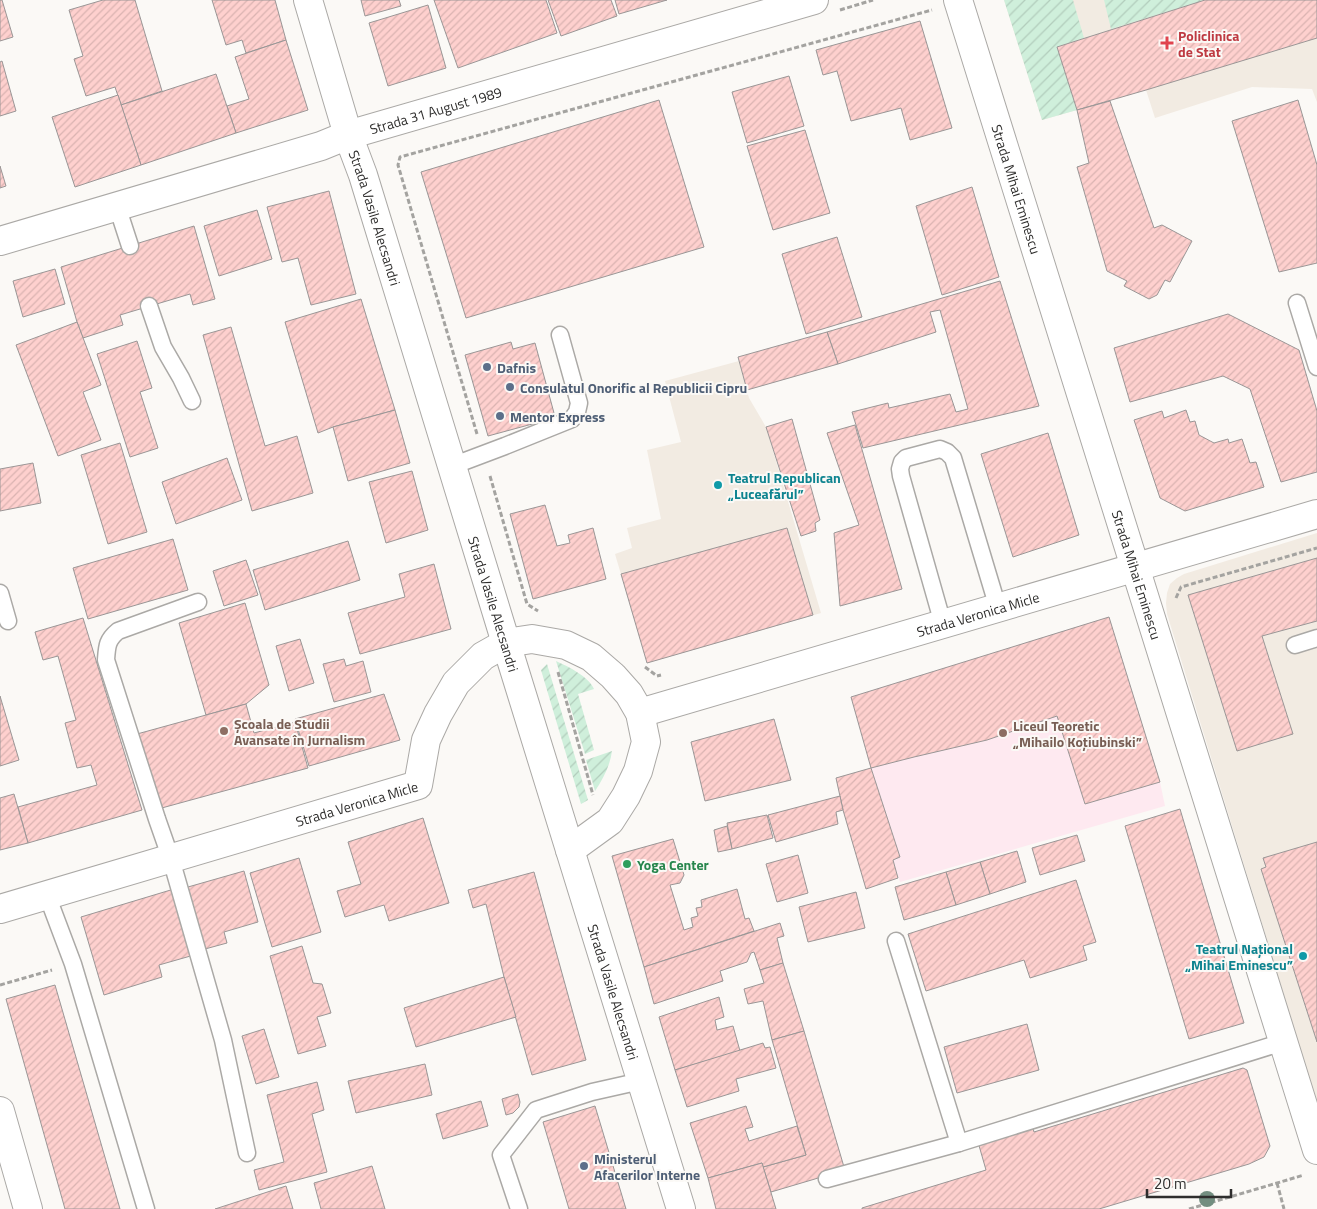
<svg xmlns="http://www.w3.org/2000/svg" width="1317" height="1209" viewBox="0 0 1317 1209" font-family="'Titillium Web',sans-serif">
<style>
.built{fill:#f2ebe2}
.education{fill:#fee9f0}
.garden{fill:url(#garden-furrows)}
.building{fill:url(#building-hatch);stroke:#9a9696}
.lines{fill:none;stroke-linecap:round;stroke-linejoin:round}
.lane-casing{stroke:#aba9a6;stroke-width:19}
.street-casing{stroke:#aba9a6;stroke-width:30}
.secondary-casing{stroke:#aba9a6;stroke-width:30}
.path{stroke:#a4a3a0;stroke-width:3;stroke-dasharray:5 2.5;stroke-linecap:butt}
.lane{stroke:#fff;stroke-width:16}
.street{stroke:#fff;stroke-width:28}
.secondary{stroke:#fff;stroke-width:28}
.tree{fill:#738e80}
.health-dot{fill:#e0444e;stroke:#fbf9f6;stroke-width:2}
.service-dot{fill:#5c6f8a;stroke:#fbf9f6;stroke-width:2}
.culture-dot{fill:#0f9aa8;stroke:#fbf9f6;stroke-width:2}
.education-dot{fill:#8d6e63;stroke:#fbf9f6;stroke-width:2}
.leisure-dot{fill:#2e9e5b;stroke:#fbf9f6;stroke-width:2}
.labels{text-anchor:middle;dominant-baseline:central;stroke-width:4;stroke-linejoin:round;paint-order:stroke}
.health-label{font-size:14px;font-weight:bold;fill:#be3a42;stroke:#fbf9f6;text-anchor:start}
.street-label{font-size:14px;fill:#2f2e2d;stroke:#fbf9f6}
.service-label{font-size:14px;font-weight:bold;fill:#4e5e75;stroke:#fbf9f6;text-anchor:start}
.culture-label{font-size:14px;font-weight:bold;fill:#0d838f;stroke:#fbf9f6;text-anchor:start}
.education-label{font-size:14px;font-weight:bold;fill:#785e54;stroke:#fbf9f6;text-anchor:start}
.leisure-label{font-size:14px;font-weight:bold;fill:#27864d;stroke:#fbf9f6;text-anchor:start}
</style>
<defs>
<pattern id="garden-furrows" width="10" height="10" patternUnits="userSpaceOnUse" patternTransform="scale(1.25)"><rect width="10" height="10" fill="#cfefdb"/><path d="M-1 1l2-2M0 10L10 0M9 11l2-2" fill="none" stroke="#b2cdbc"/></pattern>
<pattern id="building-hatch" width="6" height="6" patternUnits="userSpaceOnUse" patternTransform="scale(1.25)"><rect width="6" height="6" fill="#fed0ce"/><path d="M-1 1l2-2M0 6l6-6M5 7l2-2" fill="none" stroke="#dab3b1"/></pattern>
</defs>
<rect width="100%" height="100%" fill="#fbf9f6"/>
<g class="built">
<polygon points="1004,0 1317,0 1317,102 1312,89 1252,87 1155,118 1146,90 1042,120"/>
<polygon points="739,361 749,398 766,427 821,613 647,663 615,554 632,548 627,528 661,519 647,450 681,442 665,381"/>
<polygon points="1317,533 1317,1103 1167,614 1166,603 1167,593 1170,584 1177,578 1184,574"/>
</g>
<polygon class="education" points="1109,617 1160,782 1165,806 900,882 893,860 900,857 871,768 851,697"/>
<g class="garden">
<polygon points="1004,0 1073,0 1084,38 1057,47 1077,110 1042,120"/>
<polygon points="1104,0 1205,0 1111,29"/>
<path d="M 556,661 C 569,667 588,676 594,689 L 578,694 L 594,750 L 585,754 Z"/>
<polygon points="547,664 588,800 581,804 541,670"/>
<path d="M 612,751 C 610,766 603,779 595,791 L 586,760 Z"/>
</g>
<g class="building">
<polygon points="0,0 2,0 13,37 0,41"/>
<polygon points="103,0 135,0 162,91 121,105 115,87 86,96 74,59 83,56 69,10"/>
<polygon points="212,0 275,0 286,40 246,53 242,40 226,45"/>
<polygon points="361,0 399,0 401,6 365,16"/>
<polygon points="434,0 546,0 557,33 458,68"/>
<polygon points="548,0 611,0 617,16 561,36"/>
<polygon points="615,0 667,0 619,14"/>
<polygon points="1205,0 1317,0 1317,38 1146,90 1077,110 1057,47"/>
<polygon points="428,5 446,68 388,86 369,23"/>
<polygon points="920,21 952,128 910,140 901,108 851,121 837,71 823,75 816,50"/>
<polygon points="286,40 308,110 236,133 227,106 249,99 235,57"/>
<polygon points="2,61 16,111 0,116 0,62"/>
<polygon points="216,74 236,133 141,165 121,105"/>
<polygon points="789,76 804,126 747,143 732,92"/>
<polygon points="118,95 141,165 75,187 52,117"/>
<polygon points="659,100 704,247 466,318 421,172"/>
<polygon points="1298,100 1317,165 1317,263 1279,272 1232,121"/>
<polygon points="1110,101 1154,228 1162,225 1192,241 1170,282 1165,280 1157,295 1149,299 1124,286 1127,281 1107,271 1077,167 1089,163 1077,110"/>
<polygon points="805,130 830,213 773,230 747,146"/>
<polygon points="0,166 6,186 0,188"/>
<polygon points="972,187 999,277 942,295 916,206"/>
<polygon points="329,191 356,294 311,305 298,258 282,262 267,207"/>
<polygon points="257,210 272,259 219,276 204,226"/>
<polygon points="194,226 215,299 193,305 190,294 120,315 123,325 83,338 77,322 61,267"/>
<polygon points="837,237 862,317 806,334 782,254"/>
<polygon points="55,269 65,304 23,317 13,281"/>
<polygon points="1000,281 1039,406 863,448 852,412 888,403 889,408 950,394 956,412 968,409 940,310 930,312 936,332 838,364 827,332"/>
<polygon points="361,299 395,410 333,427 318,433 285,322"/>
<polygon points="1228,314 1299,350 1317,411 1317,472 1281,482 1250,389 1223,376 1130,402 1114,348"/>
<polygon points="77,322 101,385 83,392 101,440 58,456 16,345"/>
<polygon points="231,327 265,446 297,436 313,493 252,511 203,335"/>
<polygon points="827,332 838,364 747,390 738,357"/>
<polygon points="137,341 152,388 140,392 158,448 130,457 97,354"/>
<polygon points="511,342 513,349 535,343 554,413 535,418 536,423 488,436 465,355"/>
<polygon points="395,410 410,463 348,481 333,427"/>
<polygon points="1186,410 1190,422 1195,421 1199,435 1214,443 1228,439 1229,443 1242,439 1250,463 1256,462 1264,487 1185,511 1160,498 1134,420 1162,411 1164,418"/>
<polygon points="792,419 820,520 815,523 816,531 801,536 766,427"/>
<polygon points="855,425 902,589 840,606 834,533 859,525 827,433"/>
<polygon points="1048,433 1079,535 1013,557 981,454"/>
<polygon points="120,443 147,532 108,544 81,455"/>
<polygon points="227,458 242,500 176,524 162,482"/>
<polygon points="33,463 41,503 0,511 0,469"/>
<polygon points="412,471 428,530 386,543 369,482"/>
<polygon points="545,505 557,546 570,543 568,535 593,528 606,579 533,599 510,514"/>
<polygon points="787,528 813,615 647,663 621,574"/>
<polygon points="173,539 188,590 88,619 73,568"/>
<polygon points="348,541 360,580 265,610 253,570"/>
<polygon points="1317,558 1317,621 1262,636 1293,734 1237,751 1188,595"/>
<polygon points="246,560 258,595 224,606 213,571"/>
<polygon points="434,564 451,629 360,654 348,613 405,597 399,574"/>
<polygon points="245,603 269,685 246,704 206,715 179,623"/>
<polygon points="1109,617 1160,782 1085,804 1057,716 987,740 914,757 871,768 851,697"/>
<polygon points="83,618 142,810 28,843 18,807 97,785 91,765 77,768 65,723 76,720 58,656 43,660 35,632"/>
<polygon points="300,639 314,683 289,691 276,646"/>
<polygon points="344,659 346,666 363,661 371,692 334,702 323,664"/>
<polygon points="384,694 400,740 309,766 295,719"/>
<polygon points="0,696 19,760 0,766"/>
<polygon points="246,704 254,733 295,722 308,768 158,809 137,734"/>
<polygon points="774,719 791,780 705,801 691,742"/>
<polygon points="871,768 900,857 893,860 898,878 866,889 843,810 836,778"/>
<polygon points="14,794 28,843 0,850 0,798"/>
<polygon points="840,796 843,810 836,812 838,824 776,842 768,815"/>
<polygon points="1180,809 1244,1023 1189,1039 1125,826"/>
<polygon points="767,815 773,838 732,849 727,823"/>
<polygon points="423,818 449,903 389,921 384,905 345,917 337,891 361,884 348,842"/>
<polygon points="727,826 732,849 718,852 714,830"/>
<polygon points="1077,835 1085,861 1040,875 1032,848"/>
<polygon points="673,839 684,875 680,883 670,885 684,930 693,927 691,918 698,916 696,908 702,907 701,900 737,889 745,919 749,918 754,931 644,967 612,856"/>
<polygon points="1317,842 1317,1042 1261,869 1266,867 1263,858"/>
<polygon points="1017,851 1026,882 990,894 980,862"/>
<polygon points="798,855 808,893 777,902 766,864"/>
<polygon points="299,858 321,932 272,947 250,873"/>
<polygon points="980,862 990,894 956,905 946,872"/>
<polygon points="244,871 258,922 224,932 227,943 205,949 188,887"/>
<polygon points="534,872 586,1060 532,1075 504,977 486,904 473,908 468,890"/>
<polygon points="946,872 956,905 904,920 895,887"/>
<polygon points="1076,880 1096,942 1083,946 1087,960 1030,978 1024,960 926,991 908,934"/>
<polygon points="174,889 194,955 159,965 162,977 104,995 81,917"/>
<polygon points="856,892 865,928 808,942 799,907"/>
<polygon points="780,923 784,936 777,938 783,963 760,970 754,952 751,953 747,962 720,971 723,981 654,1004 644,967"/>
<polygon points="302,946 313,983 322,984 331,1013 317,1017 326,1046 298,1054 270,956"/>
<polygon points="783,963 804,1031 772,1040 763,1001 748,1004 744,989 764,983 760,970"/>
<polygon points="504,977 516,1017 416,1047 404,1008"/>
<polygon points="55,985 120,1209 65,1209 6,999"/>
<polygon points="719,997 724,1017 715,1020 717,1030 733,1026 740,1051 675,1070 659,1017"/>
<polygon points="1027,1024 1039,1070 957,1093 944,1047"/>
<polygon points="264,1029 279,1077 256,1084 242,1036"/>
<polygon points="804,1031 844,1167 825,1176 771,1192 763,1167 806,1155 772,1040"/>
<polygon points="763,1043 765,1048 770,1047 776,1068 736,1079 739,1091 687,1107 675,1070"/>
<polygon points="425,1064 432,1095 356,1113 348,1081"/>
<polygon points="1243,1068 1247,1070 1270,1146 1264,1157 1249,1164 1099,1209 862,1209 862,1208 986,1170 978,1142 1032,1125 1034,1132"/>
<polygon points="317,1082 324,1110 312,1114 327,1172 259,1190 254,1170 284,1162 267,1095"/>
<polygon points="518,1094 520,1102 519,1107 513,1113 506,1115 502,1099"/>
<polygon points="481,1101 488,1126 443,1139 436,1114"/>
<polygon points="595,1106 626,1209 569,1209 543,1122"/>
<polygon points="746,1106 753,1127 745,1129 749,1141 797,1126 806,1155 763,1167 762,1163 708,1178 690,1123"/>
<polygon points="762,1163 776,1209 716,1209 708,1178"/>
<polygon points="372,1166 385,1209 321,1209 314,1183"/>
<polygon points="286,1186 293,1209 215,1209"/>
</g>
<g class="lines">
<defs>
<g id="lane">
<polyline points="117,206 130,246"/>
<polyline points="1297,303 1317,367"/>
<polyline points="149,306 163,347 181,378 192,401"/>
<polyline points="452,466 505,446 572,419 577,412 579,403 560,335"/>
<polyline points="0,593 8,621"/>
<path d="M 198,602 L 118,631 C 107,640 107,646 106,660 L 157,819 L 171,859 L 223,1040 L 247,1153"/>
<polyline points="943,624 901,476 900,469 902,462 906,458 940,449 947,452 953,458 998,608"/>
<polyline points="1295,645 1317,638"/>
<polyline points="47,895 73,964 146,1209"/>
<polyline points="896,941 959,1143"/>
<polyline points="827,1179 959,1143 1283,1042"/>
<polyline points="519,1209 501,1155 536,1110 592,1092 641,1081"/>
</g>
<g id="street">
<path id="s1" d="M 958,0 L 1317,1150"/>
<path id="s2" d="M 640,713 L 1317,514"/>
<path id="s3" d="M 0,909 L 418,785 L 426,740 L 438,714 L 456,683 L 483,656 L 506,643 L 532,639 L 566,645 L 591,657 L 613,676 L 629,694 L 640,713 L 646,742 L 638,771 L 626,796 L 610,821 L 570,850"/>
</g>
<g id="secondary">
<path id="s4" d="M 308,0 L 348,135 L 363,175 L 506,643 L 681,1209"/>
<path id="s5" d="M 0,241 L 321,146 L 348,135 L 814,0"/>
<polyline points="0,1111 28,1209"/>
</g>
</defs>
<use href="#lane" class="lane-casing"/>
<use href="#street" class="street-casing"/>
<use href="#secondary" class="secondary-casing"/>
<g class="path">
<polyline points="840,10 873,0"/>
<polyline points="477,434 398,165 400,157 932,10"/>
<polyline points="490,476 527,604 538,611"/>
<polyline points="1176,598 1181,587 1317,548"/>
<polyline points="645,667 657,676 661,675"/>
<polyline points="558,672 593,795"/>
<polyline points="0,985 52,970"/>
<polyline points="1277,1183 1284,1209"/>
<polyline points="1189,1209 1304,1175"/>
</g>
<use href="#lane" class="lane"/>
<use href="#street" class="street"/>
<use href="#secondary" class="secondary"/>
</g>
<circle class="tree" cx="1207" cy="1199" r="8"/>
<path class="health-dot" d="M1164.5 35.5h5v5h5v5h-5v5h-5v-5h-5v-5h5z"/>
<g class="service-dot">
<circle cx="487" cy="367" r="5"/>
<circle cx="510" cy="387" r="5"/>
<circle cx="500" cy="416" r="5"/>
<circle cx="584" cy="1166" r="5"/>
</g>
<g class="culture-dot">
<circle cx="718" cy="485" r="5"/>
<circle cx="1303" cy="956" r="5"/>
</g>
<g class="education-dot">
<circle cx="224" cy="731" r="5"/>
<circle cx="1003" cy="733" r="5"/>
</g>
<circle class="leisure-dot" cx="627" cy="864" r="5"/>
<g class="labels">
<g class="health-label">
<text x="1178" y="35">Policlinica<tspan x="1178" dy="16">de Stat</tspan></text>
</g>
<g class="street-label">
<text stroke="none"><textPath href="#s5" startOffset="455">Strada 31 August 1989</textPath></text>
<text stroke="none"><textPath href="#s1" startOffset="198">Strada Mihai Eminescu</textPath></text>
<text stroke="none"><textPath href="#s4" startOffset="228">Strada Vasile Alecsandri</textPath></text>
<text stroke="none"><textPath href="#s1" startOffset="602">Strada Mihai Eminescu</textPath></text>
<text stroke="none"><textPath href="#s4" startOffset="632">Strada Vasile Alecsandri</textPath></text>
<text stroke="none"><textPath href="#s2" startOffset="352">Strada Veronica Micle</textPath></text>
<text stroke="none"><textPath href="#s3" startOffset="372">Strada Veronica Micle</textPath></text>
<text stroke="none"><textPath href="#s4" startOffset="1038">Strada Vasile Alecsandri</textPath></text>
</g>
<g class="service-label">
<text x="497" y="367">Dafnis</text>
<text x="520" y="387">Consulatul Onorific al Republicii Cipru</text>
<text x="510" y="416">Mentor Express</text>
<text x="594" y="1158">Ministerul<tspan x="594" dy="16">Afacerilor Interne</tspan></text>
</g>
<g class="culture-label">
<text x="728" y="477">Teatrul Republican<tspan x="728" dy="16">„Luceafărul”</tspan></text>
<text x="1293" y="948" text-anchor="end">Teatrul Național<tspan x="1293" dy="16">„Mihai Eminescu”</tspan></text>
</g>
<g class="education-label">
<text x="234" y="723">Școala de Studii<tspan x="234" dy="16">Avansate în Jurnalism</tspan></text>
<text x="1013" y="725">Liceul Teoretic<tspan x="1013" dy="16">„Mihailo Koțiubinski”</tspan></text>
</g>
<g class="leisure-label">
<text x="637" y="864">Yoga Center</text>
</g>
</g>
<path d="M1147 1189v8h84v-8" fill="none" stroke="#2f2e2d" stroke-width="2.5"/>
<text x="1154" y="1189" font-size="15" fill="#2f2e2d" stroke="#fbf9f6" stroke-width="4" paint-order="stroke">20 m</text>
</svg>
